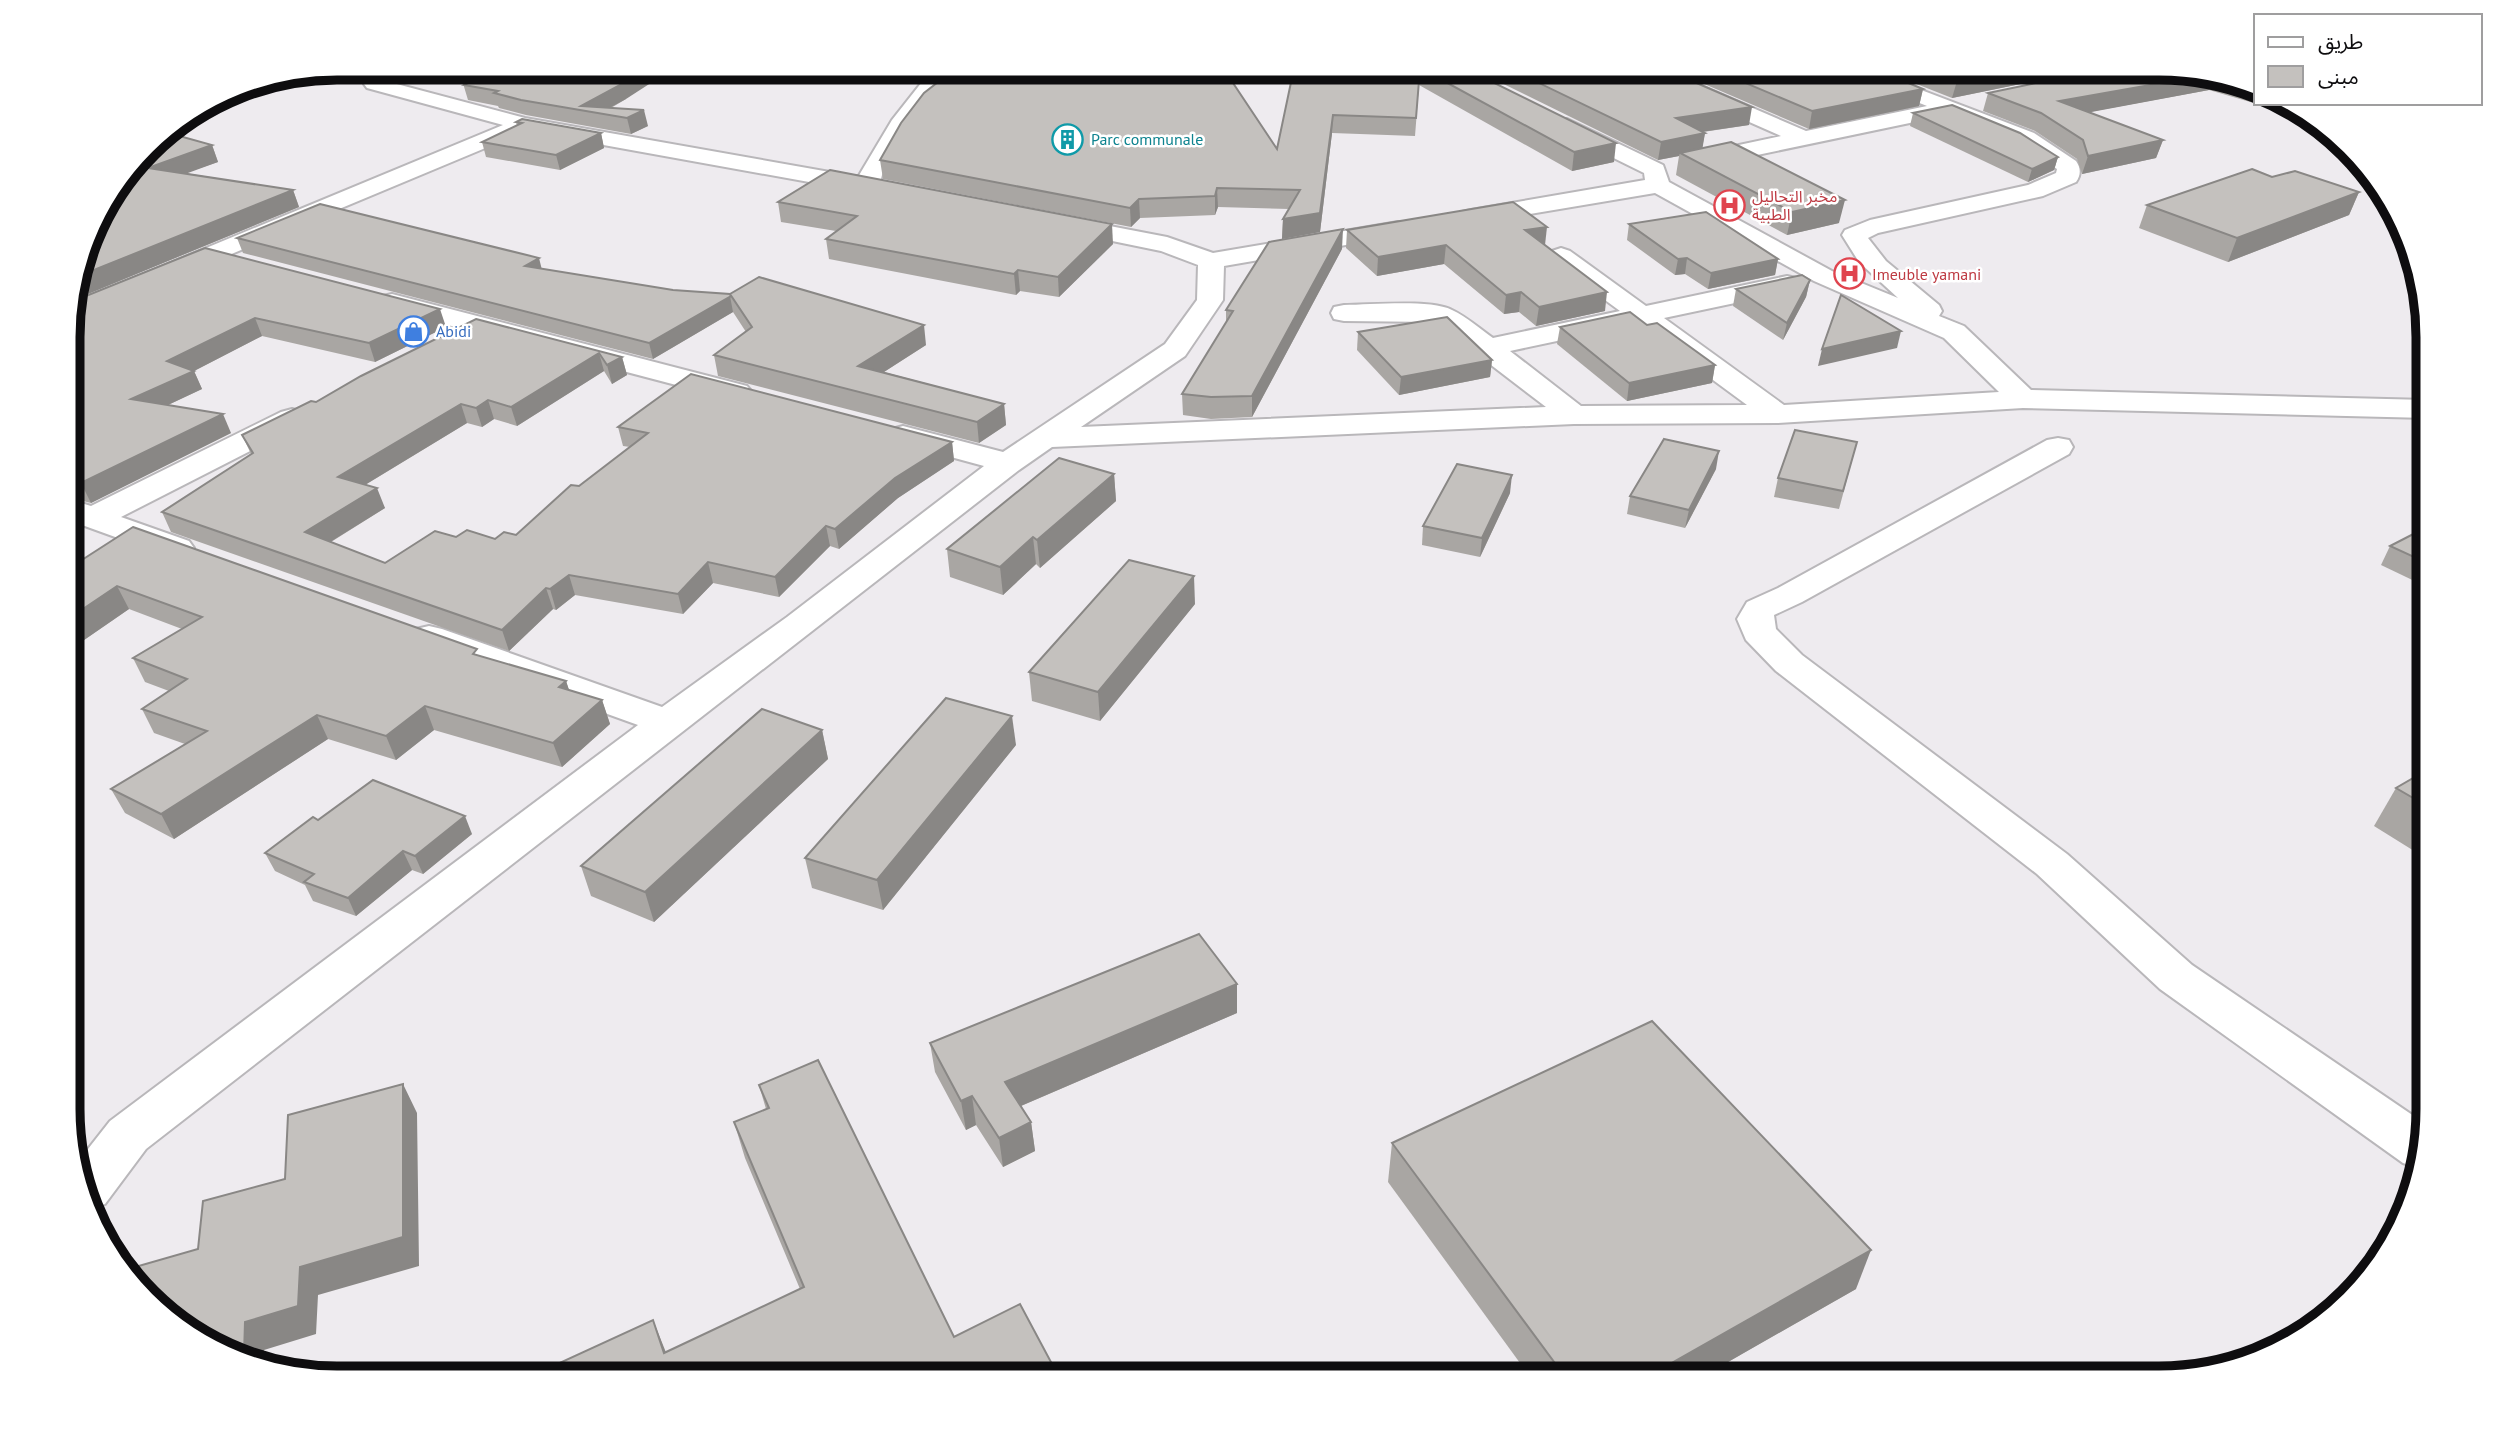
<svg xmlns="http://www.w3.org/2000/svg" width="2496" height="1447" viewBox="0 0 2496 1447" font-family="'PT Sans','Noto Sans Arabic',sans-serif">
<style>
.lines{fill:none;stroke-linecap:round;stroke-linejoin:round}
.minor-casing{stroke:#b9b7ba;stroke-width:4}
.minor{fill:#fff;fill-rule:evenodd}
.wall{fill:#a9a6a3}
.shaded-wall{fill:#898785}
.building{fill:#c4c1be;stroke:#898785;stroke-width:2}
.labels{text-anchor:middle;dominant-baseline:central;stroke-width:5;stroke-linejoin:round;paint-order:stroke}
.far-culture-label{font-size:16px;fill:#0d838f;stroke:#fff;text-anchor:start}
.far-health-label{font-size:16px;fill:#be3a42;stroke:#fff;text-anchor:start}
.far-shop-label{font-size:16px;fill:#366cbe;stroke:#fff;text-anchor:start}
.rim{fill:none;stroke:#0e0d0f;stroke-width:9}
</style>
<rect width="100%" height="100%" fill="#eeebef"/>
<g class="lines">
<defs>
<g id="minor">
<polygon points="933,68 954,68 901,140 883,171 878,191 870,193 526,131 71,321 71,304 503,125 367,88 364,84 367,80 374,78 525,118 858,177 892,120"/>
<path d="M 1633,68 L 1660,68 L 1806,131 L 1927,106 L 1867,82 L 1864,78 L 1867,74 L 1874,72 L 2034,133 L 2076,161 C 2081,168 2081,175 2076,182 L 2043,196 L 1878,233 L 1868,238 L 1886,261 L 1939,305 L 1942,311 L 1939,316 L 1964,326 L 2031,390 L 2427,400 L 2427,418 L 2023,408 L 1778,423 L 1574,424 L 1052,447 L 1019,470 L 146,1149 L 105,1204 L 95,1208 L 77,1163 L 110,1121 L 638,725 L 416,645 L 411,637 L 416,629 L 429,626 L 442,629 L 662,707 L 787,617 L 984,466 L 892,441 L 888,435 L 892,429 L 903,426 L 1003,452 L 1165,344 L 1197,300 L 1198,265 L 1161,251 L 1054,229 L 1051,224 L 1054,219 L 1063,217 L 1167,237 L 1213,253 L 1398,222 L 1407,224 L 1410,229 L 1407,234 L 1398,236 L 1224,266 L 1223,300 L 1185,356 L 1081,427 L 1546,407 L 1435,322 L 1344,321 L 1334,319 L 1331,313 L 1334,307 L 1344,305 C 1371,305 1430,299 1452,310 C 1467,317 1480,329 1493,338 L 1620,311 L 1552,261 L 1548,256 L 1552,251 L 1561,248 L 1570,251 L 1646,306 L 1787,276 L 1796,278 L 1800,284 L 1796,290 L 1664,318 L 1784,405 L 1999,392 L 1944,338 L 1814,281 L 1655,193 L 1471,224 L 1462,222 L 1459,217 L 1462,212 L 1471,210 L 1645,180 L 1644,173 L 1559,131 L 1556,126 L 1559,121 L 1567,119 L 1663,165 L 1669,182 L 1832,271 L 1898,298 L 1859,262 L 1842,235 L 1845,230 L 1870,220 L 2028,185 L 2056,173 L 2057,169 L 2018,143 L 1948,115 L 1695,168 L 1687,166 L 1684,161 L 1687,156 L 1781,136 L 1636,72 ZM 1637,324 L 1747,405 L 1581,406 L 1510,351 Z"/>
<polygon points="392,294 747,386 752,392 747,398 737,401 383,308 379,302 383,296"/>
<polygon points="292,409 303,412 307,418 303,424 121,517 189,541 194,548 189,555 177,558 165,555 71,521 71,500 91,506 281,412"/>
<polygon points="2058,438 2069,440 2073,447 2069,454 1802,602 1774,615 1776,629 1802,655 2067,854 2192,965 2427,1125 2415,1167 2403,1163 2160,989 2037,874 1776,671 1746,640 1737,619 1747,602 1778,588 2047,440"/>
</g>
</defs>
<use href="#minor" class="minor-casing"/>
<use href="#minor" class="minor"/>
</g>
<g class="wall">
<polygon points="338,68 453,68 427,81 334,69"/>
<polygon points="462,68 626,99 611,108 648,126 631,134 526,115 499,108 498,106 468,100 459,70"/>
<polygon points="1294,68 1464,68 1614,162 1572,171 1419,85 1415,136 1332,133 1320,232 1282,239 1283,219 1289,209 1218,207 1215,215 1140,218 1131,227 883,179 880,160 1277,149"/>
<polygon points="1471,68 1662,68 1749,125 1703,132 1705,133 1702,148 1839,223 1787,235 1676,175 1679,156 1658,160"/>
<polygon points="1667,68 1872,68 1923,89 1919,106 1809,129"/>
<polygon points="1876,68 2099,68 1952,98"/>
<polygon points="2159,68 2228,78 2256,89 2256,103 2290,103 2318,128 2302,124 2305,118 2209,90 2089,112 2163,140 2156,158 2082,174 2077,159 2035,131 1983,111 1988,93"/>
<polygon points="235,89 212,115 166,132 212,145 218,162 185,173 293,190 299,207 83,296 75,290 96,218 160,135"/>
<polygon points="1913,113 2058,157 2054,170 2028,182 1910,126"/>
<polygon points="516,122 601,133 604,148 560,170 486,157 482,142 517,126"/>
<polygon points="2272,177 2359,192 2349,215 2228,262 2139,228 2147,205"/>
<polygon points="778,202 1113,244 1059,297 1020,291 1016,295 829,259 826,239 836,231 781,222"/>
<polygon points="1629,224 1778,259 1775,275 1708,289 1685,274 1675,275 1627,240"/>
<polygon points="1347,230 1544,245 1605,311 1536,326 1519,312 1504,314 1444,264 1377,276 1346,248"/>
<polygon points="237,238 673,290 730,294 926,345 884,372 1004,404 1006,425 979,443 718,376 714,355 746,332 733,312 653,359 243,253"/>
<polygon points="1342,249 1252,417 1211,419 1183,415 1182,394 1226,323 1226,310"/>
<polygon points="1810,280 1806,297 1783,340 1733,306 1736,289"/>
<polygon points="71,302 446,327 375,362 262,336 194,371 202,389 168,405 231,433 91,503 71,498"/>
<polygon points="476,319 622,357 627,375 612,384 604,371 517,426 494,419 482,427 467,423 365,485 385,508 331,542 385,563 456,537 495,539 516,535 630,447 623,446 618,427 952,442 954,461 898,498 839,549 830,546 779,597 713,583 683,614 575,595 556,610 553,609 509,651 171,532 162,512 251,454 242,435 316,402"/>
<polygon points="1647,325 1715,365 1712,383 1627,401 1557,344 1560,327"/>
<polygon points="1358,332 1492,360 1490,377 1399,395 1357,350"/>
<polygon points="1857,442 1839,509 1774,497 1778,478"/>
<polygon points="1716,469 1685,528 1627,514 1630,496"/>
<polygon points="1114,474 1116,501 1040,568 1036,564 1003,595 950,577 947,549"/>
<polygon points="1510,493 1480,557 1422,545 1423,526"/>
<polygon points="2427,527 2427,587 2381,565 2390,546"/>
<polygon points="71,567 480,656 566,681 569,690 602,700 610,724 562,767 434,730 396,760 328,739 174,839 125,813 111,789 185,744 154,733 142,709 169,691 145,682 133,658 182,629 129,609 71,649"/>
<polygon points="1195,604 1100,721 1032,701 1029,672"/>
<polygon points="822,730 828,759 654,922 591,896 581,866"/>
<polygon points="1016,745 883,910 812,888 805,858"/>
<polygon points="2427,770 2427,859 2374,826 2396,788"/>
<polygon points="318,820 472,834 423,874 412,870 356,916 313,901 305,885 275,871 265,853"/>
<polygon points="1237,1013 1021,1106 1031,1122 1035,1151 1003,1167 976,1125 966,1130 935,1072 930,1043"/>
<polygon points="759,1085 954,1337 666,1352 800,1289 745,1158 734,1122 766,1109"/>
<polygon points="1392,1143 1856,1289 1700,1378 1531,1378 1388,1182"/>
</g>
<g class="shaded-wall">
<polygon points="424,68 453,68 427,81"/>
<polygon points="647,68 674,68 626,99 600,113 581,106"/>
<polygon points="2020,68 2099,68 1952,98 1957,81"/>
<polygon points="2207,75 2215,76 2209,90 2054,119 2059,101"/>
<polygon points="297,76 212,115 164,133 235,89"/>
<polygon points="1923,89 1919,106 1809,129 1812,111"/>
<polygon points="1752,107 1749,125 1673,136 1676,118"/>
<polygon points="644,110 648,126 631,134 627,118"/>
<polygon points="1333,115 1332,133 1320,232 1282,239 1283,219 1320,213"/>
<polygon points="601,133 604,148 560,170 556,155"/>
<polygon points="1705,133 1702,151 1680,153 1679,156 1658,160 1661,142"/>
<polygon points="2163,140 2156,158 2082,174 2088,156"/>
<polygon points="1616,143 1614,162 1572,171 1574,152"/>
<polygon points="212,145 218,162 155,185 148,168"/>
<polygon points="2058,157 2054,170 2028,182 2032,169"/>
<polygon points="1217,188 1218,207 1215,215 1215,196"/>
<polygon points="293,190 299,207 83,296 77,283 79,276"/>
<polygon points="2359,192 2349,215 2228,262 2237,238"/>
<polygon points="1139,199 1140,218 1131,227 1130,208"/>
<polygon points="1845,200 1839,223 1787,235 1792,212"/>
<polygon points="1112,224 1113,244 1059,297 1058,277"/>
<polygon points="1547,227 1545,245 1525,230"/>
<polygon points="1343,229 1342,249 1252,417 1252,396"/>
<polygon points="1446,245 1444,264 1377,276 1378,257"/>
<polygon points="539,258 543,274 525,266"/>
<polygon points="1687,258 1685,274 1675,275 1678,259"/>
<polygon points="1778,259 1775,275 1708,289 1711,273"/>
<polygon points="1018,270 1020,291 1016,295 1014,274"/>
<polygon points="1810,280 1806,297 1783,340 1787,323"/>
<polygon points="1521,292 1519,312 1504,314 1506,295"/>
<polygon points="1607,292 1605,311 1536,326 1539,307"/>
<polygon points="730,296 733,312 653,359 649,343"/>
<polygon points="440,309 446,327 375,362 369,343"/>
<polygon points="255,318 262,336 194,371 202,389 140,418 131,399 167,361"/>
<polygon points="924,325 926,345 862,386 858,366"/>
<polygon points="1901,331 1897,348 1818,366 1822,349"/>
<polygon points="599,353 604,371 517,426 511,407"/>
<polygon points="622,357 627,375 612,384 607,365"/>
<polygon points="1492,360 1490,377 1399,395 1401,377"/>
<polygon points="1715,365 1712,383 1627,401 1629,383"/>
<polygon points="488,400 494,419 482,427 476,408"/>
<polygon points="461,404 467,423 345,497 338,477"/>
<polygon points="1004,404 1006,425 979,443 977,422"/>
<polygon points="223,414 231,433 91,503 81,483"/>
<polygon points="952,442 954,461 898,498 839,549 835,529 895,478"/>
<polygon points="1719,451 1716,469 1685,528 1689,510"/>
<polygon points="1114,474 1116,501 1040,568 1037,540"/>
<polygon points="1512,475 1510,493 1480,557 1482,538"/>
<polygon points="377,488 385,508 314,552 305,532"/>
<polygon points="826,526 830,546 779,597 775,577"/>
<polygon points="1033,537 1036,564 1003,595 1000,567"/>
<polygon points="708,562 713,583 683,614 678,594"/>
<polygon points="569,575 575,595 556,610 550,589"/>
<polygon points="1194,576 1195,604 1100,721 1098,692"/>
<polygon points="117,586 129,609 71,649 71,617"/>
<polygon points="546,588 553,609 509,651 502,630"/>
<polygon points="566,681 574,705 559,687"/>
<polygon points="602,700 610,724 562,767 553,743"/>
<polygon points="425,706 434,730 396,760 386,736"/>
<polygon points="317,715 328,739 174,839 161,814"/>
<polygon points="1012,716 1016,745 883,910 877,880"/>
<polygon points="822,730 828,759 654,922 645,892"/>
<polygon points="465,816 472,834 423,874 415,856"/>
<polygon points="403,851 412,870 356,916 348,898"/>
<polygon points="1237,984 1237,1013 1009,1111 1005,1082"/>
<polygon points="403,1084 417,1113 419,1266 318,1295 316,1334 264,1350 264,1368 238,1357 245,1322 300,1267"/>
<polygon points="972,1096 976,1125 966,1130 961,1101"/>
<polygon points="1031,1122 1035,1151 1003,1167 999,1138"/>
<polygon points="71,1138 79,1150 74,1154 71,1144"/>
<polygon points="1871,1250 1856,1289 1700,1378 1645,1378"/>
<polygon points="653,1320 667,1355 664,1353"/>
</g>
<g class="building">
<polygon points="462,68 647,68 622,84 581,106 644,110 627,118 521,100 494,93 498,91 464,85 487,73 459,70"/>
<polygon points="956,68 1223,68 1277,149 1294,68 1420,68 1416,118 1333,115 1320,213 1283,219 1300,190 1217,188 1215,196 1139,199 1130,208 880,160 901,123 924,93"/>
<polygon points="1420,68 1464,68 1616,143 1574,152"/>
<polygon points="1508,68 1662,68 1752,107 1676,118 1705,133 1661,142"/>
<polygon points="1710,68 1872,68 1923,89 1812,111"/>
<polygon points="1924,68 2020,68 1957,81"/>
<polygon points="2108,68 2159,68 2207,75 2059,101 2163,140 2088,156 2083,140 2041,113 1988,93"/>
<polygon points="1952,105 2020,133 2058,157 2032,169 1913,113"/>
<polygon points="522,119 601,133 556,155 482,142 522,123 516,122"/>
<polygon points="165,132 212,145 148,168 293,190 79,276 96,218 160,135"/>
<polygon points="1731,142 1845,200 1792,212 1680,153"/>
<polygon points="2252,169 2272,177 2295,171 2359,192 2237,238 2147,205"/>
<polygon points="830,170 1112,224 1058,277 1018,270 1014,274 826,239 857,216 778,202"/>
<polygon points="1513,202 1547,227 1525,230 1607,292 1539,307 1521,292 1506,295 1446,245 1378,257 1347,230"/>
<polygon points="320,204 539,258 525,266 673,290 730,294 731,296 649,343 237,238"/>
<polygon points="1706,212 1778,259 1711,273 1687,258 1678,259 1629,224"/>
<polygon points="1343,229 1252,396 1211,397 1182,394 1233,311 1226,310 1269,242"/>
<polygon points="205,248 440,309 369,343 255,318 167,361 194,371 131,399 223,414 81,483 71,481 71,302"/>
<polygon points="1802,275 1810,280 1787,323 1736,289"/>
<polygon points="759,277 924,325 858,366 1004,404 977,422 714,355 752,327 730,294"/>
<polygon points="1841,295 1901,331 1822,349"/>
<polygon points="1630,312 1647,325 1657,323 1715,365 1629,383 1560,327"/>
<polygon points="1447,317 1492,360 1401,377 1358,332"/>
<polygon points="476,319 622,357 607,365 599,353 511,407 488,400 476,408 461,404 338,477 377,488 305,532 385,563 435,531 456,537 467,530 495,539 504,532 516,535 571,485 579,486 648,433 618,427 691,374 952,442 895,478 835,529 826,526 775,577 708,562 678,594 569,575 550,589 546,588 502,630 162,512 253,453 242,435 311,401 316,402 361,376"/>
<polygon points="1795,430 1857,442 1843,491 1778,478"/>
<polygon points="1664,439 1719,451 1689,510 1630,496"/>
<polygon points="1059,458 1114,474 1037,540 1033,537 1000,567 947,549"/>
<polygon points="1457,464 1512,475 1482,538 1423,526"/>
<polygon points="133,527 477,649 473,654 566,681 559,687 602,700 553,743 425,706 386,736 317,715 161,814 111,789 207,731 142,709 187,679 133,658 202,617 117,586 71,617 71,567"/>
<polygon points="2427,527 2427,563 2390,546"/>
<polygon points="1129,560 1194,576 1098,692 1029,672"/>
<polygon points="946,698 1012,716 877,880 805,858"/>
<polygon points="762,709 822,730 645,892 581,866"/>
<polygon points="2427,770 2427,806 2396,788"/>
<polygon points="373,780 465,816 415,856 403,851 348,898 304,882 314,874 265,853 313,817 318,820"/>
<polygon points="1199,934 1237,984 1005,1082 1031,1122 999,1138 972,1096 961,1101 930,1043"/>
<polygon points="1652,1021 1871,1250 1645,1378 1566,1378 1392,1143"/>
<polygon points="818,1060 954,1337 1020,1304 1060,1379 544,1379 542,1371 653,1320 664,1353 804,1287 734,1122 769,1108 759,1085"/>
<polygon points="403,1084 403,1237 300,1267 298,1306 245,1322 244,1355 238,1357 203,1343 133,1277 135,1267 198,1249 203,1201 285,1179 288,1115"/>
</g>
<defs>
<symbol id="building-ring" viewBox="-11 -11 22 22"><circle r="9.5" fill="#fff" stroke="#0f9aa8" stroke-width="1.5"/><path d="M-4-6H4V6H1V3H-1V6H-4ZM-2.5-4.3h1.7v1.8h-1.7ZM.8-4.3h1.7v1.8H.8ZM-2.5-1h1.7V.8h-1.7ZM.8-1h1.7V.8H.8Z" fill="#0f9aa8"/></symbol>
<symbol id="hospital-ring" viewBox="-11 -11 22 22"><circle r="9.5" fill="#fff" stroke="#e0444e" stroke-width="1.5"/><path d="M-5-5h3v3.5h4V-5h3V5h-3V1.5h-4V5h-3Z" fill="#e0444e"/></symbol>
<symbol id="shop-ring" viewBox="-11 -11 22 22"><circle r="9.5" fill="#fff" stroke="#3f7fe0" stroke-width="1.5"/><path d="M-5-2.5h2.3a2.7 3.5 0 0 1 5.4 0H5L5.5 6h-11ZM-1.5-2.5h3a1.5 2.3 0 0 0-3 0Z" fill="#3f7fe0"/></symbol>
</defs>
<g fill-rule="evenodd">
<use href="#building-ring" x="1050" y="122" width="35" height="35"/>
<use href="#hospital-ring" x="1712" y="188" width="35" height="35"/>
<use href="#hospital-ring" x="1832" y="256" width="35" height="35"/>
<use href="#shop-ring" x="396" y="314" width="35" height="35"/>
</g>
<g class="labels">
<g class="far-culture-label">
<text x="1091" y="139">Parc communale</text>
</g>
<g class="far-health-label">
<text x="1752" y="196">مخبر التحاليل<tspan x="1752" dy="18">الطبية</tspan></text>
<text x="1872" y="274">Imeuble yamani</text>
</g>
<g class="far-shop-label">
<text x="436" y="331">Abidi</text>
</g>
</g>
<path d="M0 0H2496V1447H0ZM337 80H2159A257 257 0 0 1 2416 337V1109A257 257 0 0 1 2159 1366H337A257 257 0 0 1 80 1109V337A257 257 0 0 1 337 80Z" fill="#fff" fill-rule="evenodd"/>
<path class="rim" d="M337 80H2159A257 257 0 0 1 2416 337V1109A257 257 0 0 1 2159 1366H337A257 257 0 0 1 80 1109V337A257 257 0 0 1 337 80Z"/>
<rect x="2254" y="14" width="228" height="91" fill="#ffffff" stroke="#9f9e9f" stroke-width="2"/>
<rect x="2268" y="37" width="35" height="10" fill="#ffffff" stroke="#9f9e9f" stroke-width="2"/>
<text x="2318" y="49" font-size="21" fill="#0e0d0f">طريق</text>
<rect x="2268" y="66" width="35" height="21" fill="#c4c1be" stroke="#9f9e9f" stroke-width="2"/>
<text x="2318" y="84" font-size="21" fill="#0e0d0f">مبنى</text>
</svg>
